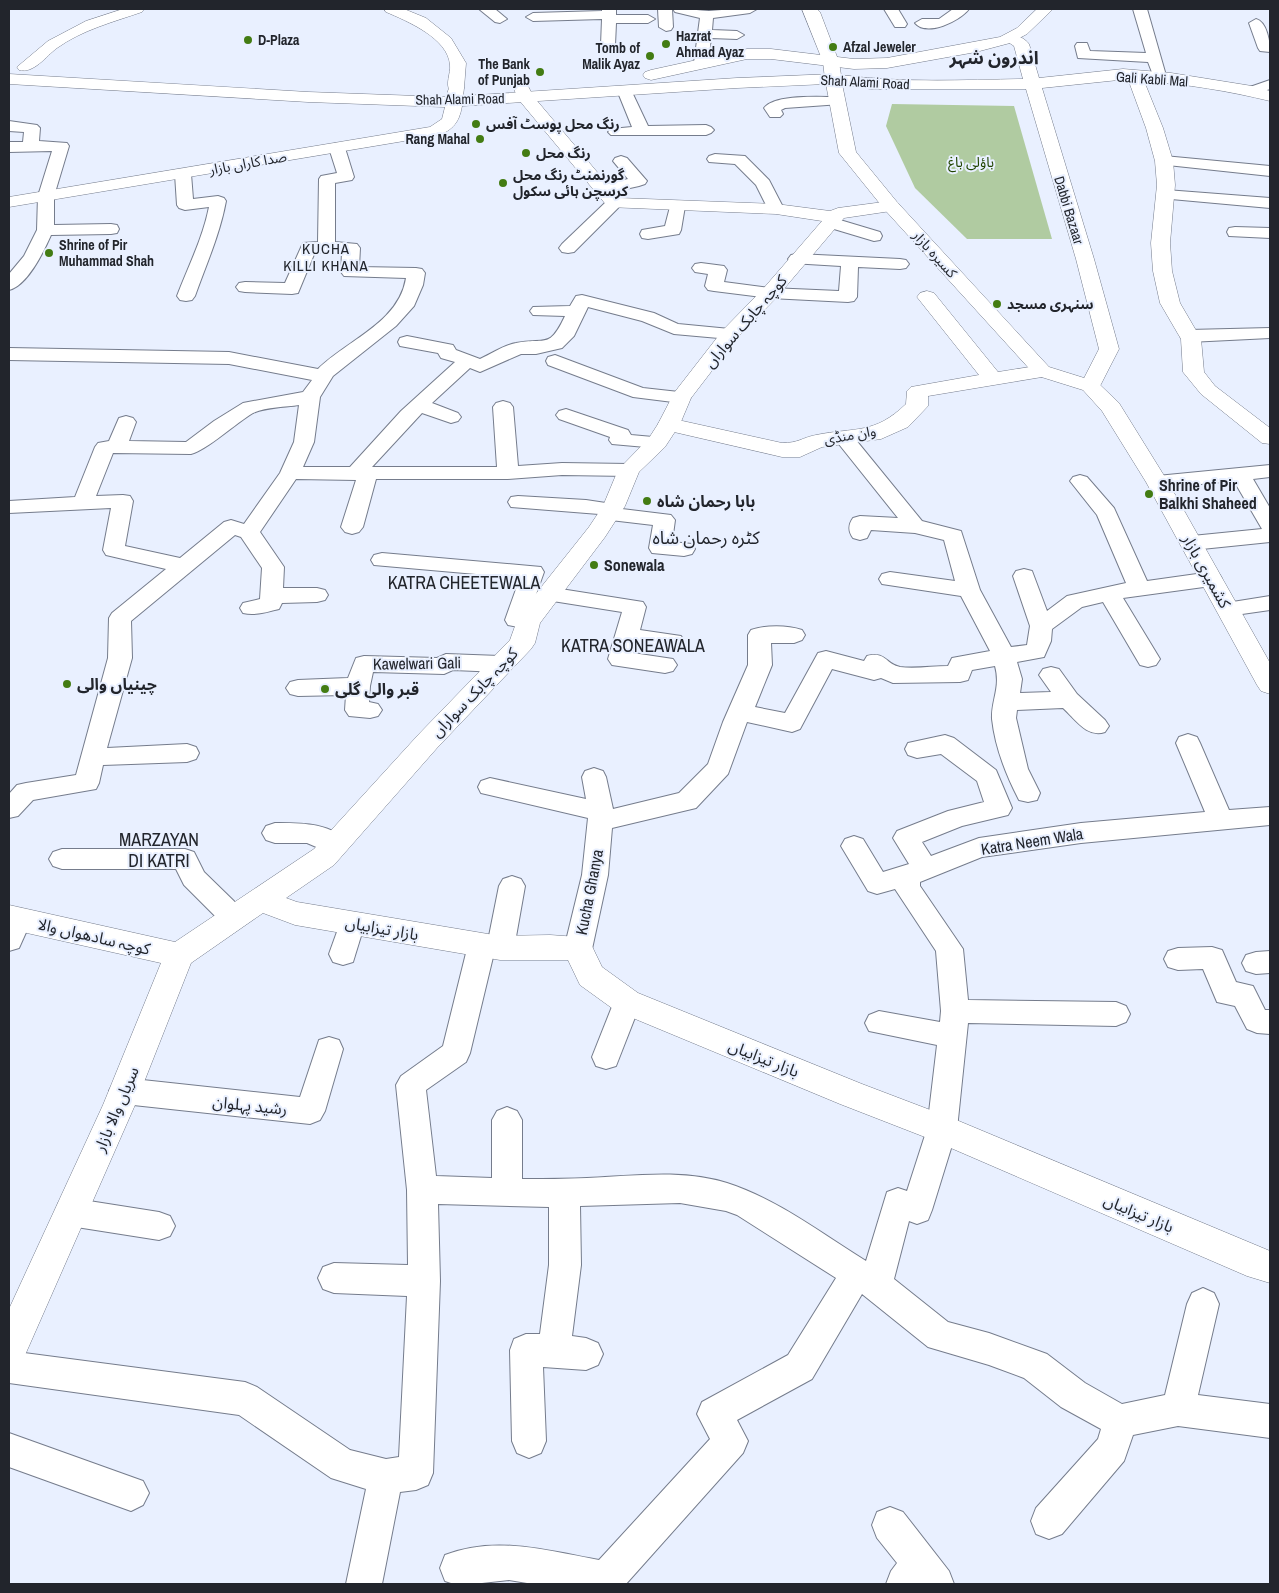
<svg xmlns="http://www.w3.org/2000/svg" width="1279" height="1593" viewBox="0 0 1279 1593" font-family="'Archivo Narrow','Noto Sans Arabic',sans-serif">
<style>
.green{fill:#b0cba1}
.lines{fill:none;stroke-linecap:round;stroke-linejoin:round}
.service-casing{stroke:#757c8c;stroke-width:2}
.pedestrian-casing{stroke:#757c8c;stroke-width:1}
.minor-casing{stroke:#757c8c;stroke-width:1}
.tertiary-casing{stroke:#757c8c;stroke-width:1}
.service{fill:#fff;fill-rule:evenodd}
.pedestrian{fill:#fff;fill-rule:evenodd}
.minor{fill:#fff;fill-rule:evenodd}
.tertiary{fill:#fff;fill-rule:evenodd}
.poi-dot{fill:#437c13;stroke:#e9f0ff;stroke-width:2}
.labels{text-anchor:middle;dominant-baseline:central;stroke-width:4;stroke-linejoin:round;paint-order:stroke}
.far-poi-label{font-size:14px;font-weight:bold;fill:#22252c;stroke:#e9f0ff;text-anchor:start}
.far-street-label{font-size:14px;fill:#22252c;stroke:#e9f0ff}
.far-park-label{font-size:14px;fill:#214500;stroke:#e9f0ff}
.far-neighbourhood-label{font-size:15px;letter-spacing:1px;fill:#22252c;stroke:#e9f0ff}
.street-label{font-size:16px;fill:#22252c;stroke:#e9f0ff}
.poi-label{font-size:16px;font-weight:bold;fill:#22252c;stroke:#e9f0ff;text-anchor:start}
.far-district-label{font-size:18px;font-weight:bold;fill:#22252c;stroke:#e9f0ff}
.neighbourhood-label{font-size:18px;fill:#22252c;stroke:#e9f0ff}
</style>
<rect width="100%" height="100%" fill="#e9f0ff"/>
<polygon class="green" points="892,104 1014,106 1052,239 967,239 915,188 886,126"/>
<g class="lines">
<defs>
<g id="service">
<polygon points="479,9 495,9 507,19 500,23 495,22"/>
<polygon points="602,9 616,9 616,15 648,15 655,19 648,23 616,23 615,45 613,48 603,48 601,45 602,19 533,21 526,17 533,13 602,11"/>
<polygon points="658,9 672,9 673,27 671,30 666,31 659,27"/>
<path d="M 673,9 C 685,8 698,11 709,11 C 725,10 741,8 757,9 L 750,13 L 713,18 L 712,30 L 737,31 L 744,35 L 737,39 L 711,38 L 708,63 L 706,66 L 696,66 L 694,63 L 700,18 L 675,12 Z"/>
<polygon points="884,9 898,9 907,24 905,27 895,27"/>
<path d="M 953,9 L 969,9 C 960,21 927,37 915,23 L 922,19 L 939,19 Z"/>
<polygon points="1133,9 1147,9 1165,72 1163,75 1153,75 1148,62 1078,58 1075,46 1077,43 1087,43 1090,51 1146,53"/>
<path d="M 1256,19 C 1267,22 1270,42 1270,52 L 1260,51 L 1258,48 L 1249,23 Z"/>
<polygon points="1270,80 1270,89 1252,95 1247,94 1245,91 1247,88"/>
<polygon points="624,86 629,87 631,90 648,126 706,125 711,127 714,130 711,133 706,135 611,135 608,132 611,129 632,127 617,90 619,87"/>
<path d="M 836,97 L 841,98 L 843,101 L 841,104 L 785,108 L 781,110 L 783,114 L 780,117 L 770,117 L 764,108 C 775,94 819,97 836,97 Z"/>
<path d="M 9,121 L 37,125 L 40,128 L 39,141 L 67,143 L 69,146 L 54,196 L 54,225 L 111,224 L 117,225 L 119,229 L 117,233 L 111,234 L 51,235 C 44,251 27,286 9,290 L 9,274 L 24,256 L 37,230 L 38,196 L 52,151 L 9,152 L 9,142 L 23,142 L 24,132 L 9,131 Z"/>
<path d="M 337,143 L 343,145 L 345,148 L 354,177 L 352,180 L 335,183 L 335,242 L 357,244 L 360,248 L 359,267 L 416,268 L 422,269 L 425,273 L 423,285 L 414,306 L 396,326 L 333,376 L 320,397 L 314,442 L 303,467 L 350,467 L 401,411 L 455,362 L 441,358 L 438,353 L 400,346 L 398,342 L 400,338 L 407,336 L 453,345 L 456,350 L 480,359 C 491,354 504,345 516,343 C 546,337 549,350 565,316 L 533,315 L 530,311 L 533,307 L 570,306 L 576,296 L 582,295 L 654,313 L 678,324 L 730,329 L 736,330 L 739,334 L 736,338 L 730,339 L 674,334 L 642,321 L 588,307 L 574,336 L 562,348 L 536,354 L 521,354 L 480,372 L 470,368 L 432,403 L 458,413 L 461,417 L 458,421 L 451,423 L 422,413 L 372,467 L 497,467 L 493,407 L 496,403 L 503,401 L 510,403 L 513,407 L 518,466 L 562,463 L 629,464 L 636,466 L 639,470 L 636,474 L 629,476 L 562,475 L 508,479 L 376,479 L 363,527 L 359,532 L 352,534 L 345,532 L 341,527 L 356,480 L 296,479 L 260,532 L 284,567 L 283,588 L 317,588 L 325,590 L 328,595 L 325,600 L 317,602 L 282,603 L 279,609 C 267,612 255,616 243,613 L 240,608 L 243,603 L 260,599 L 262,568 L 241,537 L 235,535 L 131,621 L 132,658 L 107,748 L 187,744 L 196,747 L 199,753 L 196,759 L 187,762 L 103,765 L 99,783 L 96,789 L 33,800 L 18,816 L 9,818 L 9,794 L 17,785 L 26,783 L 76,775 L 108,658 L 109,618 L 112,613 L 166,569 L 106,555 L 103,550 L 111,508 L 9,513 L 9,501 L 75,497 L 95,447 L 98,443 L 109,441 L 119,418 L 126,416 L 133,418 L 136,422 L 129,441 L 186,442 L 214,421 L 243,403 L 303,392 L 312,380 L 229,364 L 9,360 L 9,348 L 229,352 L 318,369 C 347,340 399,323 406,278 L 344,276 L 341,272 L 342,253 L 315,252 L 298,293 L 292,294 L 245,292 L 239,291 L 236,287 L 239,283 L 245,282 L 285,283 L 303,243 L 318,242 L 319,179 L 321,176 L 337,173 L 329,148 L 331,145 ZM 299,405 L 294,442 L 280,473 L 244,524 L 231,520 L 224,522 L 180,558 L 125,546 L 133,501 L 130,496 L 123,495 L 96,496 L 113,453 L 191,454 C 207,450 236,423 253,413 C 265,407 286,407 299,405 Z"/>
<polygon points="715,154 745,156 769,180 784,209 782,213 770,213 756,185 735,164 709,162 707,159 709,156"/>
<polygon points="621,156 627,158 647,181 645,184 639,186 603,194 597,192 595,189 597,186 628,179 613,161 615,158"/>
<polygon points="1164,156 1270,166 1270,176 1158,164 1156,161 1158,158"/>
<path d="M 183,169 L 189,171 L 191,174 L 193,199 L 218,196 L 224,198 L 226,201 C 220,234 206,265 195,296 L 192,300 L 186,301 L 180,300 L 177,296 C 188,267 203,238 209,207 L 185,210 L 179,208 L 177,205 L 175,174 L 177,171 Z"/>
<polygon points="1166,190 1270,198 1270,208 1160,198 1158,195 1160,192"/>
<polygon points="614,198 620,200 622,203 620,206 574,252 568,253 562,252 559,248 562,244 608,200"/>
<polygon points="677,201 683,203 685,206 681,230 679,234 648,239 642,238 640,234 642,230 665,226 671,203"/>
<polygon points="830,217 880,232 882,236 880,240 874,241 824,226 822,222 824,218"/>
<polygon points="1235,227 1270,228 1270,238 1229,236 1227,232 1229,228"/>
<polygon points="797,254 900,259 906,260 909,264 906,268 900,269 858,267 857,297 854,301 848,302 770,298 714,291 708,290 705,286 708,274 695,272 692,268 695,264 701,263 724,266 727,270 724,282 770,288 839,291 841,266 791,263 788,259 791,255"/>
<polygon points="1270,328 1270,338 1189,342 1183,340 1180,336 1183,332 1189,330"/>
<polygon points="555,355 643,388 688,393 691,397 688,401 681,403 633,397 548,365 546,361 548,357"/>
<polygon points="566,409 628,430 631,435 664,438 667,442 664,446 657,448 612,444 609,440 610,437 559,419 556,415 559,411"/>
<path d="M 844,432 L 851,434 L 922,521 L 961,531 L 980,590 L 1011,647 L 1027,645 L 1030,626 L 1013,576 L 1016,571 L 1024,569 L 1032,571 L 1047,611 L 1067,596 L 1126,583 L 1097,515 L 1070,481 L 1073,477 L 1080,475 L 1087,477 L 1114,508 L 1147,581 L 1211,572 L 1219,574 L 1222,579 L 1219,584 L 1211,586 L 1123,598 L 1160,659 L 1156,665 L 1148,667 L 1140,665 L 1103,602 L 1082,607 L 1052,629 L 1051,641 L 1044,657 L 1017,662 L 1022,679 L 1020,693 L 1051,692 L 1039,675 L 1043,669 L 1051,667 L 1059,669 L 1077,694 L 1105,720 L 1109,726 L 1105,732 C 1087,738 1076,720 1063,708 L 1017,710 L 1016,718 L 1028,769 L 1040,793 L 1037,800 L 1028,802 L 1019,800 C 1006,775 995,747 992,719 C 991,700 1001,688 995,666 L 972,670 L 968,680 L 960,682 L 893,683 L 881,678 L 874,680 L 832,669 L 800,729 L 792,732 L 747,722 L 728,774 L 696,808 L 612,828 L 608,875 L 592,949 L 588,957 L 578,960 L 568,957 L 564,949 L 582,875 L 588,818 L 481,793 L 478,787 L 481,781 L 490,778 L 586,799 L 582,777 L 585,771 L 594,768 L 603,771 L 606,777 L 613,809 L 679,793 L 708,764 L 723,722 L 748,665 L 748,635 L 751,630 C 766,625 787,625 802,630 L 805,635 L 802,640 L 794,643 L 771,643 L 772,665 L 755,707 L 785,713 L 818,653 L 826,651 L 864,661 L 867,656 C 886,651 885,664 900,667 C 915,669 933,666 948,666 L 952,658 L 990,651 L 961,596 L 882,584 L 879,579 L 882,574 L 890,572 L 955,581 L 944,540 L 915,533 L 871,530 L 867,538 L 860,540 L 853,538 C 848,531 848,525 853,518 L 860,516 L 898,518 L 834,438 L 837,434 Z"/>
<polygon points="1270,465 1270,477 1253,479 1270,508 1270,542 1192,550 1184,548 1181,543 1184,538 1192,536 1262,529 1234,481 1157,488 1150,486 1147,482 1150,478 1157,476"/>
<polygon points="518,496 586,500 619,505 622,509 671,515 675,520 672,542 692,544 695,549 692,554 684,556 652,553 649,548 653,525 602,519 599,514 511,507 508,502 511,497"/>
<polygon points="382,553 541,567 544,572 529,614 536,616 539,621 536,626 528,629 508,625 505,620 520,578 374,565 371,560 374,555"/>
<polygon points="548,587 643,602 646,607 640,630 681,636 684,641 681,646 673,649 636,645 633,653 673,659 677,665 673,671 665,673 612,665 608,659 622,612 540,599 537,594 540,589"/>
<polygon points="1270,596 1270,610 1228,616 1220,614 1217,609 1220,604"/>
<polygon points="446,654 500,656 508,658 512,664 508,670 500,672 453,670 444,674 373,672 370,686 369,702 378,704 382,710 378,716 370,718 349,716 345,710 346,695 298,696 290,694 286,688 290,682 298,680 348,678 356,658 364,656 437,658"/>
<path d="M 1188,734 L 1197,737 L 1200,743 L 1229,810 L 1270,807 L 1270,825 L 1081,843 L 982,857 L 920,882 L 920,886 L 963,949 L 968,1000 L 1116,1002 L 1126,1006 L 1130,1014 L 1126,1022 L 1116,1026 L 968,1023 L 957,1129 L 932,1210 L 928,1220 L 917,1224 L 909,1221 L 894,1279 L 948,1322 L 989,1333 L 1047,1354 L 1085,1383 L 1122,1404 L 1165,1395 L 1187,1304 L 1192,1293 L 1203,1288 L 1214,1293 L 1219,1304 L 1198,1395 L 1270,1404 L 1270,1438 L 1178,1426 L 1133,1435 L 1124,1461 L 1062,1534 L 1049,1539 L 1036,1534 L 1031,1521 L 1036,1508 L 1098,1439 L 1101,1429 L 1061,1407 L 1024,1378 L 989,1365 L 928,1347 L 862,1294 L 812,1379 L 737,1420 L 748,1441 L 743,1453 L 626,1584 L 533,1584 L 509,1580 L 473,1584 L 454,1584 L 445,1581 L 440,1568 L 445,1555 C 495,1535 549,1551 599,1560 L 710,1439 L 697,1414 L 702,1402 L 788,1355 L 836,1278 L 737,1215 L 726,1211 L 680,1203 L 580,1206 L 581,1265 L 572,1336 L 586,1338 L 598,1343 L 603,1354 L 598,1365 L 586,1370 L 543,1367 L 546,1441 L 541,1453 L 529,1458 L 517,1453 L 512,1441 L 510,1350 L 514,1339 L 526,1334 L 540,1334 L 549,1265 L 549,1207 L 438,1204 L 440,1281 L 433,1473 L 428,1485 L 416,1490 L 400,1492 L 382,1584 L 346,1584 L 366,1489 L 331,1478 L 239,1415 L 9,1383 L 9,1351 L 245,1382 L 257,1387 L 350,1450 L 386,1459 L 399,1457 L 407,1296 L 334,1293 L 323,1289 L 318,1278 L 323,1267 L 334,1263 L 408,1265 L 407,1190 L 396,1085 L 401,1076 L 443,1046 L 468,945 L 472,937 L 482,934 L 489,936 L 499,886 L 503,879 L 512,876 L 521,879 L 525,886 L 514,948 L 510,956 L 500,959 L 493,957 L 470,1053 L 466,1062 L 426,1090 L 436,1176 L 492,1178 L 492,1120 L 497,1111 L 507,1107 L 517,1111 L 522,1120 L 522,1179 C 544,1179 565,1179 587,1178 C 633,1176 682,1169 727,1183 C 777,1199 822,1234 866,1261 L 887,1192 L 898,1188 L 907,1191 L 927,1129 L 937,1045 L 869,1031 L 865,1023 L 869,1015 L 879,1011 L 940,1022 L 941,1011 L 936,951 L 895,889 L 877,894 L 868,891 L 841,846 L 845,839 L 854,836 L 863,839 L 883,872 L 909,864 L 893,838 L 897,831 L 948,811 L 984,802 L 977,781 L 941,754 L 917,758 L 908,755 L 905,749 L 908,743 L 945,735 L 954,738 L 996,770 L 1012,808 L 1008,815 L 962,826 L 922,842 L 931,856 L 979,838 L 1081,823 L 1205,812 L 1176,743 L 1179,737 Z"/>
<path d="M 275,823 C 298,823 335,822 348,845 L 344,852 L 335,855 L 307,843 L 275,843 L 266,840 L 262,833 L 266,826 Z"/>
<polygon points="62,849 185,849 194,852 204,872 242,909 246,917 242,925 233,928 224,925 184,885 176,869 62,869 53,866 49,859 53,852"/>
<polygon points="19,908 28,911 32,919 19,948 9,951 9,913"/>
<polygon points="352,912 361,915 365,923 353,962 343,965 333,962 329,954 343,915"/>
<polygon points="1212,947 1222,950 1236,982 1253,986 1265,1010 1270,1010 1270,1034 1257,1033 1247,1029 1235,1006 1217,1002 1203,969 1178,970 1168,967 1164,959 1168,951 1178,948"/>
<polygon points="1270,951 1270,973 1256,974 1246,971 1242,963 1246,955 1256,952"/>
<polygon points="627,990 637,994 641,1002 616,1066 606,1069 596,1066 592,1057 617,994"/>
<polygon points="329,1037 339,1040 343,1049 325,1111 320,1120 310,1124 124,1104 114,1100 109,1091 114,1082 124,1078 300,1097 319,1040"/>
<polygon points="70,1198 159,1212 170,1216 175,1226 170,1236 159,1240 70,1226 59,1222 55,1212 59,1202"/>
<polygon points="9,1433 143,1481 149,1493 143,1505 131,1511 9,1467"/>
<polygon points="890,1507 903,1512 949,1571 954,1584 886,1584 891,1571 897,1563 877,1538 872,1525 877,1512"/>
</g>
<path id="pedestrian" d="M 927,291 L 934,293 L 998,372 L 1042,365 L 1049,367 L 1052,371 L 1049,375 L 1042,377 L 928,396 L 928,406 L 908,427 L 881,439 L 822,447 L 800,457 L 782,457 L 661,429 L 658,424 L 661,419 L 669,418 L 782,443 C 799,443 801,438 816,435 C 855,427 874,435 906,404 L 907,391 L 911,387 L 979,375 L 917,297 L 920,293 Z"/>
<g id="minor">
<path d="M 123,9 L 144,9 L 142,12 C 113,22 82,30 57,48 C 46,56 34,74 19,70 L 17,67 L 48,41 L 86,21 Z"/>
<path d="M 384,9 L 404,9 L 426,18 L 451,38 L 466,63 L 464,88 L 462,91 L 450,91 C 445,84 451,73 450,65 C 448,38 407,21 386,12 Z"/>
<path d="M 802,9 L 817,9 L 820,12 L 839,62 L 841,75 C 901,83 963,80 1023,79 L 1014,46 L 1002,38 L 1005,35 C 1013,33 1024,37 1029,44 L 1039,78 L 1123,69 L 1171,73 L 1252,86 L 1270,91 L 1270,101 C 1229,91 1186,84 1144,81 L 1163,128 L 1173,161 L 1175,185 L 1170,243 L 1172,271 L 1180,303 L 1201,339 L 1204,372 L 1215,386 L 1270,428 L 1270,444 L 1262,443 L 1201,394 L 1183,372 L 1181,339 L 1160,303 L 1153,271 L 1151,243 L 1157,185 L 1155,161 L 1146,128 L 1128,79 L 1042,88 L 1094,259 L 1119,349 L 1100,386 L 1097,390 L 1090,392 L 1083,390 L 1080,386 L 1099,349 L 1076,259 L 1026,89 L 871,89 L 827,82 L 825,79 L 823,62 Z"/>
<polygon points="520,80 526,82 533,96 619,198 776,204 830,211 838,208 891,201 897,202 900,206 897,210 891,211 844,218 777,297 737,338 691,398 680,424 665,447 639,472 625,506 605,537 540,623 535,643 531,649 437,748 334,865 286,898 297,902 500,936 550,935 578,937 589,940 602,967 638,993 862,1084 954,1119 1270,1251 1270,1283 1247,1276 930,1139 840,1104 616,1011 580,985 568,960 500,960 295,925 263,913 191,963 135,1105 22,1362 9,1367 9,1309 103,1105 161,963 9,929 9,905 175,942 314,849 419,734 510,640 519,615 589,527 603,506 618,470 649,438 658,424 674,393 723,330 763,289 822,221 776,214 608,207 519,100 512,85 514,82"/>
</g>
<g id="tertiary">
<polygon points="1037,9 1053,9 1027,34 1010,43 976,52 887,68 854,69 771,59 747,59 651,80 645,78 643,75 645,72 651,70 747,49 771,49 854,59 887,58 1000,37 1017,28"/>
<path d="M 9,74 L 308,92 L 446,97 L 450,85 L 462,85 L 464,88 L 463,96 L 737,78 L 833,74 L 839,76 L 841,79 L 856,152 L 897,202 L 1049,367 L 1097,382 L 1119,403 L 1168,482 L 1270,663 L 1270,694 L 1261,691 L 1257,685 L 1146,482 L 1102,411 L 1083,390 L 1035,375 L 885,210 L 839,153 L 826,84 L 737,88 L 462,106 C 459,124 451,132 434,136 L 9,207 L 9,197 L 430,127 L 442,119 L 445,107 L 308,102 L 9,84 Z"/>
</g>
</defs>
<use href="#service" class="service-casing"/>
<use href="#pedestrian" class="pedestrian-casing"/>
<use href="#minor" class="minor-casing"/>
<use href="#tertiary" class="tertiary-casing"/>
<use href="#service" class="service"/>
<use href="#pedestrian" class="pedestrian"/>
<use href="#minor" class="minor"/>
<use href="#tertiary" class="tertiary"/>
</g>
<g class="poi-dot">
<circle cx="248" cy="40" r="5"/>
<circle cx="666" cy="44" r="5"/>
<circle cx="833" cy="47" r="5"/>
<circle cx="650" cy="56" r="5"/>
<circle cx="540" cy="72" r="5"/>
<circle cx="476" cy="124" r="5"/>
<circle cx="480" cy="139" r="5"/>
<circle cx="526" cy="153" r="5"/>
<circle cx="503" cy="183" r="5"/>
<circle cx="49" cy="253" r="5"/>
<circle cx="997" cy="304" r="5"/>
<circle cx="1149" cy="494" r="5"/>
<circle cx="647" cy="501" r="5"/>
<circle cx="594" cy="565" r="5"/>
<circle cx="67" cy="684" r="5"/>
<circle cx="325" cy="689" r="5"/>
</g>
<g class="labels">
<g class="far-poi-label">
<text x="676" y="36">Hazrat<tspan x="676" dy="16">Ahmad Ayaz</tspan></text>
<text x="258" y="40">D-Plaza</text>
<text x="843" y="47">Afzal Jeweler</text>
<text x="640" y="48" text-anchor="end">Tomb of<tspan x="640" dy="16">Malik Ayaz</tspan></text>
<text x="530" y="64" text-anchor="end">The Bank<tspan x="530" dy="16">of Punjab</tspan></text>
<text x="486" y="124">رنگ محل پوسٹ آفس</text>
<text x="470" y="139" text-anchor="end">Rang Mahal</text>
<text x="536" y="153">رنگ محل</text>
<text x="513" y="175">گورنمنٹ رنگ محل<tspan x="513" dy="16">کرسچن ہائی سکول</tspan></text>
<text x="59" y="245">Shrine of Pir<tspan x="59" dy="16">Muhammad Shah</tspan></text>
<text x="1007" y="304">سنہری مسجد</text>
</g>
<g class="far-street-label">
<text transform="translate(1152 79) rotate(4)">Gali Kabli Mal</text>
<text transform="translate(865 82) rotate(3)">Shah Alami Road</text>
<text transform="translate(460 99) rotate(-1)">Shah Alami Road</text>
<text transform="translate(248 163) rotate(-10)">صدا کاراں بازار</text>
<text transform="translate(1069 210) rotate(73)">Dabbi Bazaar</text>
<text transform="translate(935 254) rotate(48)">کسیرہ بازار</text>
<text transform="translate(850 435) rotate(-10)">وان منڈی</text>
</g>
<g class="far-park-label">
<text x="971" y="162">باؤلی باغ</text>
</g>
<g class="far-neighbourhood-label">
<text x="326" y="248">KUCHA<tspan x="326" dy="17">KILLI KHANA</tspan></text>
</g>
<g class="street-label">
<text transform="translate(745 321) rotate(-49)">کوچہ چابک سواراں</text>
<text transform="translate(1207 571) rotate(61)">کشمیری بازار</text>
<text transform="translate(417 663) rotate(-1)">Kawelwari Gali</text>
<text transform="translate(474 692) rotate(-46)">کوچہ چابک سواراں</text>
<text transform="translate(1032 841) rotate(-9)">Katra Neem Wala</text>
<text transform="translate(589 892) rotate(-79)">Kucha Ghanya</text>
<text transform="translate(382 928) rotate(10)">بازار تیزابیاں</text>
<text transform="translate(94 936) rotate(13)">کوچہ سادھواں والا</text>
<text transform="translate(764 1058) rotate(22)">بازار تیزابیاں</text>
<text transform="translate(250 1105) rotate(6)">رشید پہلوان</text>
<text transform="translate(116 1109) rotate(-67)">سریاں والا بازار</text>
<text transform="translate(1139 1213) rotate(23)">بازار تیزابیاں</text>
</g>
<g class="poi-label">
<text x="1159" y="485">Shrine of Pir<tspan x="1159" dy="18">Balkhi Shaheed</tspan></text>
<text x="657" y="501">بابا رحمان شاہ</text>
<text x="604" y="565">Sonewala</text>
<text x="77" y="684">چینیاں والی</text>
<text x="335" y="689">قبر والی گلی</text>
</g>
<g class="far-district-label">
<text x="994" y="57">اندرون شہر</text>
</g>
<g class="neighbourhood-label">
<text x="706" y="537">کٹرہ رحمان شاہ</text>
<text x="464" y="582">KATRA CHEETEWALA</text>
<text x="633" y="645">KATRA SONEAWALA</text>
<text x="159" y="839">MARZAYAN<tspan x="159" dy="21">DI KATRI</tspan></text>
</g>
</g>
<rect width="1279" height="1593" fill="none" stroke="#22252c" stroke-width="20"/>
</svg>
